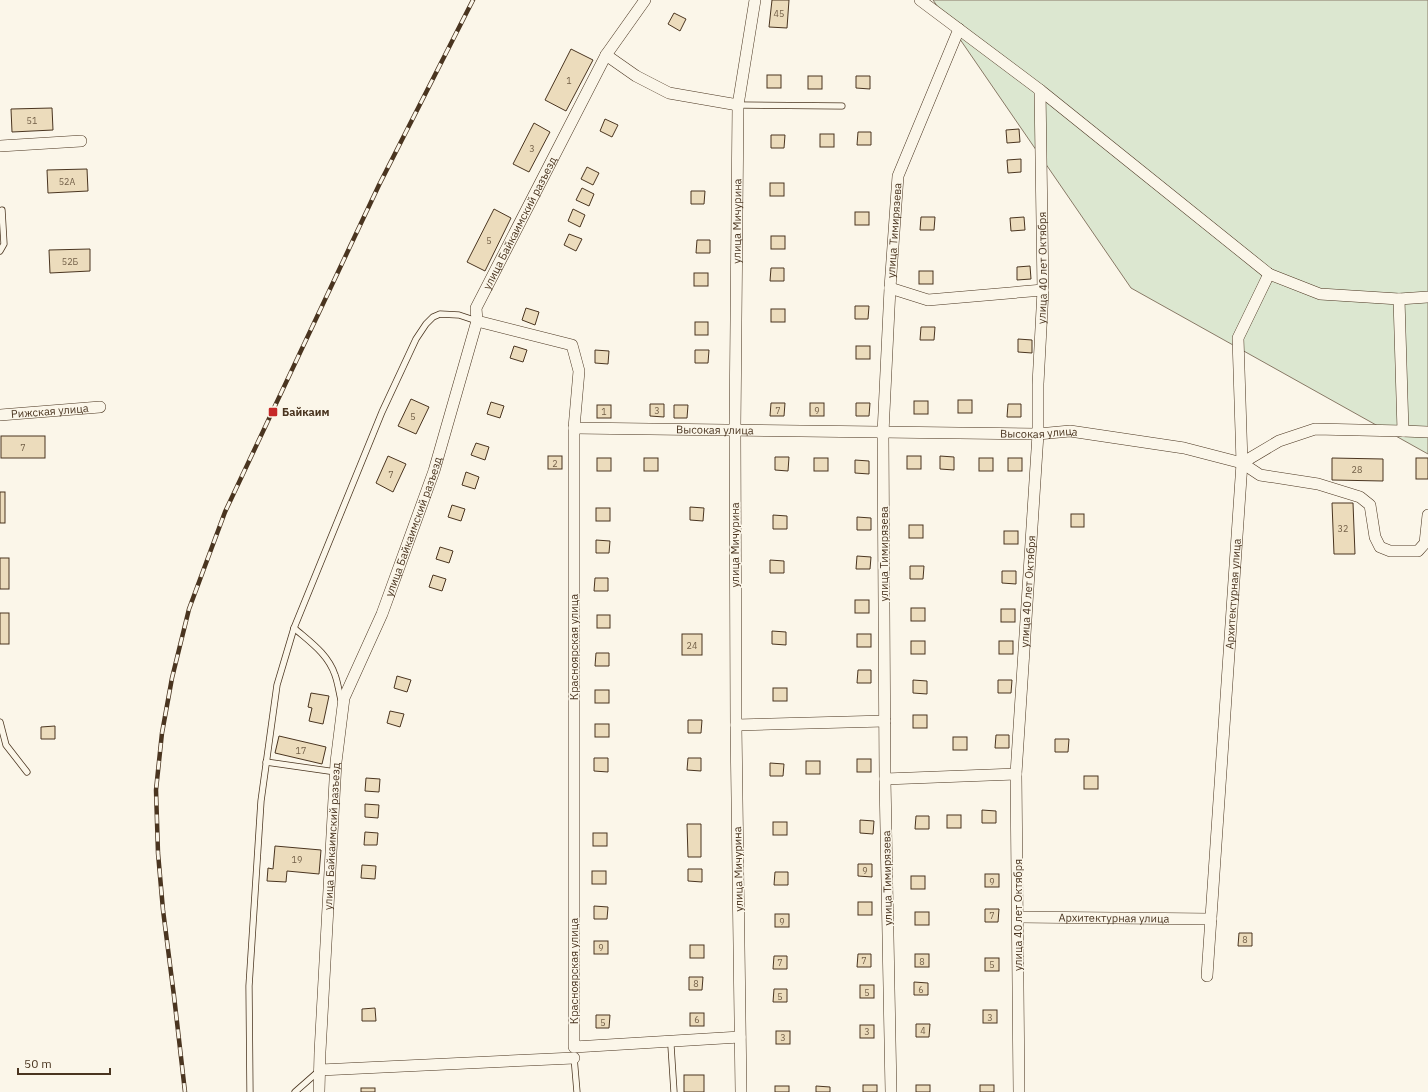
<svg xmlns="http://www.w3.org/2000/svg" width="1428" height="1092" viewBox="0 0 1428 1092" font-family="'IBM Plex Sans',sans-serif">
<style>
.green{fill:#dce7d0;stroke:#887966}
.building{fill:#ecdcbc;stroke:#4a3520}
.lines{fill:none;stroke-linecap:round;stroke-linejoin:round}
.lane-casing{stroke:#4a3520;stroke-width:7}
.street-casing{stroke:#4a3520;stroke-width:12}
.lane{stroke:#fbf6e9;stroke-width:5.5}
.street{stroke:#fbf6e9;stroke-width:11}
.rail-casing{stroke:#4a3520;stroke-width:4.5}
.rail{stroke:#fbf6e9;stroke-width:3;stroke-dasharray:9;stroke-linecap:butt}
.poi-dot{fill:#c62828;stroke:#fbf6e9;stroke-width:1.5}
.labels{text-anchor:middle;dominant-baseline:central;stroke-width:3;stroke-linejoin:round;paint-order:stroke}
.number-label{font-size:9px;fill:#725f47}
.street-label{font-size:11px;fill:#4a3520;stroke:#fbf6e9}
.poi-label{font-size:11px;font-weight:bold;fill:#4a3520;stroke:#fbf6e9;text-anchor:start}
</style>
<rect width="100%" height="100%" fill="#fbf6e9"/>
<polygon class="green" points="933,0 1428,0 1428,454 1131,288"/>
<g class="building">
<polygon points="772,0 789,0 787,28 769,27"/>
<polygon points="674,13 686,19 680,31 668,24"/>
<polygon points="571,49 593,60 566,111 545,100"/>
<rect x="767" y="75" width="14" height="13"/>
<rect x="808" y="76" width="14" height="13"/>
<polygon points="856,76 870,76 870,89 856,88"/>
<polygon points="52,108 53,130 12,132 11,109"/>
<polygon points="605,119 618,125 612,137 600,131"/>
<polygon points="534,123 550,132 529,172 513,164"/>
<polygon points="1019,129 1020,142 1007,143 1006,130"/>
<polygon points="858,132 871,132 871,145 857,145"/>
<rect x="820" y="134" width="14" height="13"/>
<polygon points="771,135 785,135 784,148 771,148"/>
<polygon points="1021,159 1021,172 1008,173 1007,160"/>
<polygon points="587,167 599,173 593,185 581,179"/>
<polygon points="87,169 88,191 48,193 47,170"/>
<rect x="770" y="183" width="14" height="13"/>
<polygon points="582,188 594,194 589,206 576,200"/>
<polygon points="691,191 705,191 704,204 691,204"/>
<polygon points="494,209 511,218 485,271 467,262"/>
<polygon points="573,209 585,215 580,227 568,221"/>
<rect x="855" y="212" width="14" height="13"/>
<polygon points="921,217 935,217 934,230 920,230"/>
<polygon points="1024,217 1025,230 1011,231 1010,218"/>
<polygon points="569,234 582,239 576,251 564,245"/>
<rect x="771" y="236" width="14" height="13"/>
<polygon points="697,240 710,240 710,253 696,253"/>
<polygon points="90,249 90,271 50,273 49,250"/>
<polygon points="1030,266 1031,279 1017,280 1017,267"/>
<polygon points="771,268 784,268 784,281 770,281"/>
<rect x="919" y="271" width="14" height="13"/>
<rect x="694" y="273" width="14" height="13"/>
<polygon points="855,306 869,306 868,319 855,319"/>
<polygon points="526,308 539,312 535,325 522,320"/>
<rect x="771" y="309" width="14" height="13"/>
<rect x="695" y="322" width="13" height="13"/>
<polygon points="921,327 935,327 934,340 920,340"/>
<polygon points="1018,339 1032,340 1032,353 1018,352"/>
<polygon points="514,346 527,350 523,362 510,358"/>
<rect x="856" y="346" width="14" height="13"/>
<polygon points="595,350 609,351 608,364 595,363"/>
<polygon points="695,350 709,350 708,363 695,363"/>
<polygon points="411,399 429,407 416,434 398,426"/>
<rect x="958" y="400" width="14" height="13"/>
<rect x="914" y="401" width="14" height="13"/>
<polygon points="491,402 504,406 500,418 487,414"/>
<polygon points="771,403 785,403 784,416 770,416"/>
<rect x="810" y="403" width="14" height="13"/>
<polygon points="856,403 870,403 869,416 856,416"/>
<polygon points="650,404 664,404 664,417 650,416"/>
<polygon points="1008,404 1021,404 1021,417 1007,417"/>
<rect x="597" y="405" width="14" height="13"/>
<polygon points="674,405 688,405 687,418 674,418"/>
<rect x="1" y="436" width="44" height="22"/>
<polygon points="476,443 489,447 485,460 471,455"/>
<polygon points="388,456 406,464 393,492 376,483"/>
<rect x="548" y="456" width="14" height="13"/>
<rect x="907" y="456" width="14" height="13"/>
<polygon points="940,456 954,457 954,470 940,469"/>
<polygon points="775,457 789,457 788,471 775,470"/>
<rect x="597" y="458" width="14" height="13"/>
<rect x="644" y="458" width="14" height="13"/>
<rect x="814" y="458" width="14" height="13"/>
<rect x="979" y="458" width="14" height="13"/>
<rect x="1008" y="458" width="14" height="13"/>
<polygon points="1332,458 1383,459 1383,481 1332,480"/>
<rect x="1416" y="458" width="12" height="21"/>
<polygon points="855,460 869,461 869,474 855,473"/>
<polygon points="466,472 479,477 475,489 462,485"/>
<rect x="0" y="492" width="5" height="31"/>
<polygon points="1332,503 1353,503 1355,554 1334,554"/>
<polygon points="452,505 465,509 461,521 448,517"/>
<polygon points="690,507 704,508 703,521 690,520"/>
<rect x="596" y="508" width="14" height="13"/>
<rect x="1071" y="514" width="13" height="13"/>
<polygon points="773,515 787,516 787,529 773,529"/>
<polygon points="857,517 871,518 871,530 857,530"/>
<rect x="909" y="525" width="14" height="13"/>
<rect x="1004" y="531" width="14" height="13"/>
<polygon points="596,540 610,541 609,553 596,553"/>
<polygon points="440,547 453,551 449,563 436,559"/>
<polygon points="857,556 871,557 870,569 856,569"/>
<rect x="0" y="558" width="9" height="31"/>
<polygon points="770,560 784,561 784,573 770,573"/>
<polygon points="910,566 924,566 923,579 910,579"/>
<polygon points="1002,571 1016,571 1016,584 1002,583"/>
<polygon points="433,575 446,579 442,591 429,587"/>
<polygon points="595,578 608,578 608,591 594,591"/>
<rect x="855" y="600" width="14" height="13"/>
<rect x="911" y="608" width="14" height="13"/>
<rect x="1001" y="609" width="14" height="13"/>
<rect x="0" y="613" width="9" height="31"/>
<rect x="597" y="615" width="13" height="13"/>
<polygon points="772,631 786,632 786,645 772,644"/>
<rect x="682" y="634" width="20" height="21"/>
<rect x="857" y="634" width="14" height="13"/>
<rect x="911" y="641" width="14" height="13"/>
<rect x="999" y="641" width="14" height="13"/>
<polygon points="596,653 609,653 609,666 595,666"/>
<polygon points="858,670 871,670 871,683 857,683"/>
<polygon points="397,676 411,680 407,692 394,688"/>
<polygon points="913,680 927,681 927,694 913,693"/>
<polygon points="998,680 1012,680 1011,693 998,693"/>
<rect x="773" y="688" width="14" height="13"/>
<rect x="595" y="690" width="14" height="13"/>
<polygon points="311,693 329,696 323,724 309,721 312,708 308,707"/>
<polygon points="390,711 404,714 400,727 387,723"/>
<rect x="913" y="715" width="14" height="13"/>
<polygon points="688,720 702,720 701,733 688,733"/>
<rect x="595" y="724" width="14" height="13"/>
<polygon points="55,726 55,739 41,739 41,727"/>
<polygon points="996,735 1009,735 1009,748 995,748"/>
<polygon points="279,736 326,747 322,764 275,753"/>
<rect x="953" y="737" width="14" height="13"/>
<polygon points="1055,739 1069,739 1068,752 1055,752"/>
<polygon points="594,758 608,758 608,772 594,771"/>
<polygon points="688,758 701,758 701,771 687,770"/>
<rect x="857" y="759" width="14" height="13"/>
<rect x="806" y="761" width="14" height="13"/>
<polygon points="770,763 784,764 783,776 770,776"/>
<rect x="1084" y="776" width="14" height="13"/>
<polygon points="366,778 380,779 379,792 365,791"/>
<polygon points="365,804 379,805 378,818 365,817"/>
<polygon points="982,810 996,811 996,823 982,823"/>
<rect x="947" y="815" width="14" height="13"/>
<polygon points="916,816 929,816 929,829 915,829"/>
<polygon points="860,820 874,821 873,834 860,833"/>
<rect x="773" y="822" width="14" height="13"/>
<polygon points="687,824 701,824 701,857 688,857"/>
<polygon points="365,832 378,833 377,845 364,845"/>
<rect x="593" y="833" width="14" height="13"/>
<polygon points="275,846 321,850 319,874 287,871 286,882 267,881 268,868 273,869"/>
<polygon points="858,864 872,864 872,877 858,876"/>
<polygon points="362,865 376,866 375,879 361,878"/>
<polygon points="688,869 702,869 702,882 688,881"/>
<rect x="592" y="871" width="14" height="13"/>
<polygon points="775,872 788,872 788,885 774,885"/>
<rect x="985" y="874" width="14" height="13"/>
<rect x="911" y="876" width="14" height="13"/>
<rect x="858" y="902" width="14" height="13"/>
<polygon points="594,906 608,907 607,919 594,919"/>
<polygon points="985,909 999,909 998,922 985,922"/>
<rect x="915" y="912" width="14" height="13"/>
<rect x="775" y="914" width="14" height="13"/>
<polygon points="1239,933 1252,933 1252,946 1238,946"/>
<rect x="594" y="941" width="14" height="13"/>
<rect x="690" y="945" width="14" height="13"/>
<polygon points="858,954 871,954 871,967 857,967"/>
<rect x="915" y="954" width="14" height="13"/>
<polygon points="774,956 787,956 787,969 773,969"/>
<rect x="985" y="958" width="14" height="13"/>
<polygon points="689,977 703,977 702,990 689,990"/>
<polygon points="914,982 928,983 928,995 914,995"/>
<rect x="860" y="985" width="14" height="13"/>
<polygon points="774,989 787,989 787,1002 773,1002"/>
<polygon points="375,1008 376,1021 362,1021 362,1009"/>
<rect x="983" y="1010" width="14" height="13"/>
<rect x="690" y="1013" width="14" height="13"/>
<polygon points="596,1015 610,1015 609,1028 596,1028"/>
<polygon points="916,1024 930,1024 929,1037 916,1037"/>
<rect x="860" y="1025" width="14" height="13"/>
<rect x="776" y="1031" width="14" height="13"/>
<rect x="684" y="1075" width="20" height="17"/>
<rect x="863" y="1085" width="14" height="7"/>
<rect x="916" y="1085" width="14" height="7"/>
<rect x="980" y="1085" width="14" height="7"/>
<rect x="775" y="1086" width="14" height="6"/>
<polygon points="816,1086 830,1087 830,1092 816,1092"/>
<rect x="361" y="1088" width="14" height="4"/>
</g>
<g class="lines">
<defs>
<g id="lane">
<polyline points="738,105 842,106"/>
<polyline points="0,251 4,244 2,210"/>
<path d="M 294,628 C 310,642 328,654 335,675 C 338,683 339,692 341,700"/>
<polyline points="0,722 6,745 27,772"/>
<polyline points="266,762 336,772"/>
<polyline points="671,1046 674,1092"/>
<polyline points="574,1057 577,1092"/>
<polyline points="250,1092 249,986 261,801 277,685 294,628 382,412 416,339 426,324 433,317 440,314 459,315 477,321"/>
<polyline points="295,1092 320,1070"/>
</g>
<g id="street">
<polyline points="920,0 1040,90 1269,274 1320,294 1399,299 1428,297"/>
<polyline points="606,55 636,76 669,93 738,105"/>
<polyline points="0,146 81,141"/>
<polyline points="890,288 928,300 1043,290"/>
<polyline points="1399,299 1403,431 1428,432"/>
<polyline points="477,321 572,345 579,371 574,428 574,1047 740,1037"/>
<path id="s1" d="M 0,415 L 100,407"/>
<path id="s2" d="M 574,428 L 1038,434 L 1070,431 L 1184,448 L 1242,463 L 1260,475 L 1318,484 L 1360,497 L 1370,505 L 1375,537 L 1380,547 L 1390,551 L 1418,551 L 1425,543 L 1428,515"/>
<polyline points="1242,463 1279,441 1315,429 1403,431"/>
<polyline points="736,725 885,721"/>
<polyline points="885,779 1016,774"/>
<path id="s3" d="M 1018,917 L 1211,919"/>
<path id="s4" d="M 1207,976 L 1242,463 L 1238,338 L 1269,274"/>
<polyline points="320,1070 574,1058"/>
<path id="s5" d="M 319,1092 L 320,1052 L 336,762 L 344,698 L 382,614 L 434,471 L 477,321 L 476,308 L 606,55 L 645,0"/>
<path id="s6" d="M 741,1092 L 736,725 L 735,429 L 738,105 L 755,0"/>
<path id="s7" d="M 891,1092 L 885,779 L 883,433 L 890,288 L 898,176 L 959,29"/>
<path id="s8" d="M 1019,1092 L 1016,774 L 1038,434 L 1038,384 L 1043,290 L 1040,90"/>
</g>
</defs>
<use href="#lane" class="lane-casing"/>
<use href="#street" class="street-casing"/>
<use href="#lane" class="lane"/>
<use href="#street" class="street"/>
<defs>
<polyline id="rail" points="185,1092 174,996 163,910 158,853 156,790 162,733 172,678 189,609 225,512 379,185 473,0"/>
</defs>
<use href="#rail" class="rail-casing"/>
<use href="#rail" class="rail"/>
</g>
<rect class="poi-dot" x="268" y="407" width="10" height="10" rx="2"/>
<g class="labels">
<g class="number-label">
<text x="779" y="13">45</text>
<text x="569" y="80">1</text>
<text x="32" y="120">51</text>
<text x="532" y="148">3</text>
<text x="67" y="181">52А</text>
<text x="489" y="240">5</text>
<text x="70" y="261">52Б</text>
<text x="657" y="410">3</text>
<text x="778" y="410">7</text>
<text x="817" y="410">9</text>
<text x="604" y="411">1</text>
<text x="413" y="416">5</text>
<text x="23" y="447">7</text>
<text x="555" y="463">2</text>
<text x="1357" y="469">28</text>
<text x="391" y="474">7</text>
<text x="1343" y="528">32</text>
<text x="692" y="645">24</text>
<text x="301" y="750">17</text>
<text x="297" y="859">19</text>
<text x="865" y="870">9</text>
<text x="992" y="881">9</text>
<text x="992" y="915">7</text>
<text x="782" y="921">9</text>
<text x="1245" y="939">8</text>
<text x="601" y="947">9</text>
<text x="864" y="960">7</text>
<text x="922" y="961">8</text>
<text x="780" y="962">7</text>
<text x="992" y="964">5</text>
<text x="696" y="983">8</text>
<text x="921" y="989">6</text>
<text x="867" y="992">5</text>
<text x="780" y="996">5</text>
<text x="990" y="1017">3</text>
<text x="697" y="1019">6</text>
<text x="603" y="1022">5</text>
<text x="923" y="1030">4</text>
<text x="867" y="1031">3</text>
<text x="783" y="1037">3</text>
</g>
<g class="street-label">
<text stroke="none"><textPath href="#s6" startOffset="871">улица Мичурина</textPath></text>
<text stroke="none"><textPath href="#s5" startOffset="904">улица Байкаимский разъезд</textPath></text>
<text stroke="none"><textPath href="#s7" startOffset="862">улица Тимирязева</textPath></text>
<text stroke="none"><textPath href="#s8" startOffset="825">улица 40 лет Октября</textPath></text>
<text stroke="none"><textPath href="#s1" startOffset="50">Рижская улица</textPath></text>
<text stroke="none"><textPath href="#s2" startOffset="141">Высокая улица</textPath></text>
<text stroke="none"><textPath href="#s2" startOffset="465">Высокая улица</textPath></text>
<text stroke="none"><textPath href="#s5" startOffset="580">улица Байкаимский разъезд</textPath></text>
<text transform="translate(735 545) rotate(-90)">улица Мичурина</text>
<text transform="translate(884 554) rotate(-90)">улица Тимирязева</text>
<text stroke="none"><textPath href="#s8" startOffset="501">улица 40 лет Октября</textPath></text>
<text stroke="none"><textPath href="#s4" startOffset="383">Архитектурная улица</textPath></text>
<text transform="translate(574 647) rotate(-90)">Красноярская улица</text>
<text stroke="none"><textPath href="#s5" startOffset="256">улица Байкаимский разъезд</textPath></text>
<text transform="translate(738 869) rotate(-91)">улица Мичурина</text>
<text transform="translate(887 878) rotate(-91)">улица Тимирязева</text>
<text transform="translate(1018 915) rotate(-90)">улица 40 лет Октября</text>
<text stroke="none"><textPath href="#s3" startOffset="96">Архитектурная улица</textPath></text>
<text transform="translate(574 971) rotate(-90)">Красноярская улица</text>
</g>
<g class="poi-label">
<text x="282" y="412">Байкаим</text>
</g>
</g>
<path d="M18 1068v6h92v-6" fill="none" stroke="#4a3520" stroke-width="2"/>
<text x="24" y="1068" font-size="12" fill="#4a3520" stroke="#fbf6e9" stroke-width="3" paint-order="stroke">50 m</text>
</svg>
